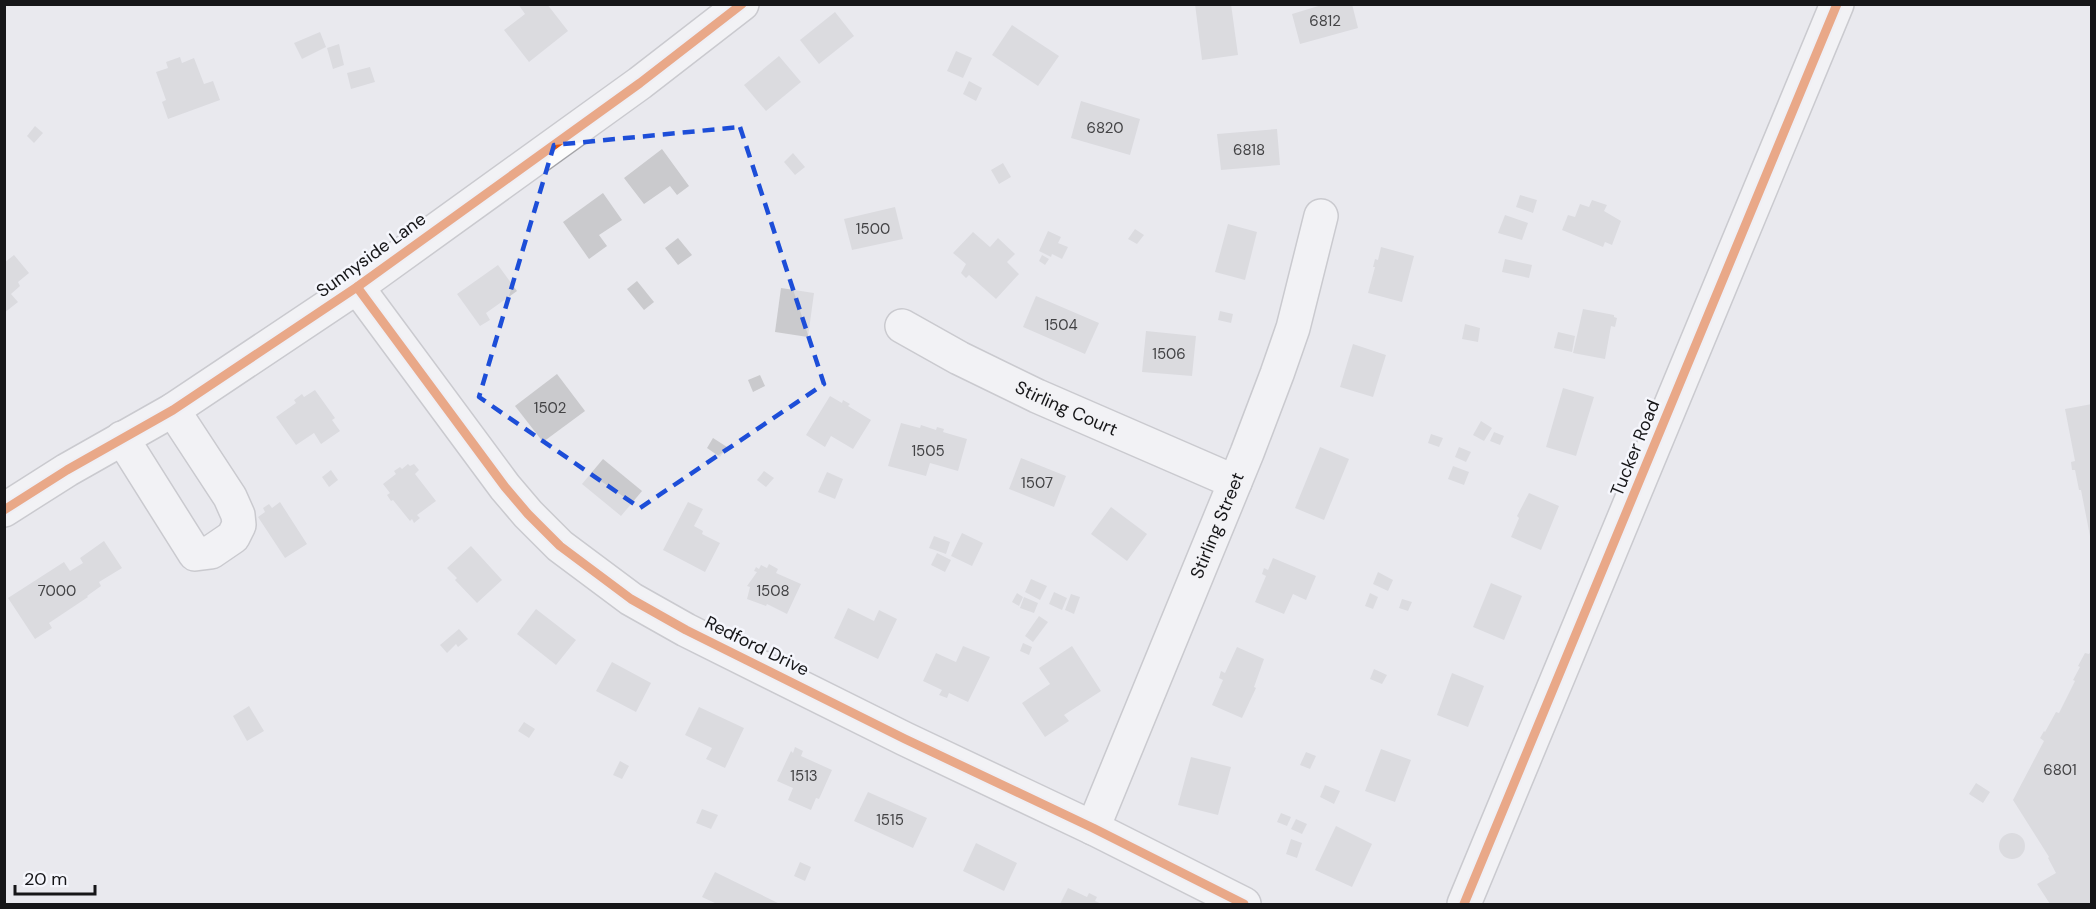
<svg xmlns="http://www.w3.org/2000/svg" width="2096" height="909" viewBox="0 0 2096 909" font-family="'DM Sans',sans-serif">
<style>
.building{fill:#cacacd}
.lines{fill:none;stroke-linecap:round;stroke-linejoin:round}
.minor-casing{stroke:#a4a4a8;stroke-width:36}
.minor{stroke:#fcfcfc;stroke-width:33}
.cycleway-casing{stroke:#f5f6fc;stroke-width:13}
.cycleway{stroke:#e8590c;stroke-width:9}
.marked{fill:none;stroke:#1d4ed8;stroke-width:4.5;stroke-dasharray:12 8;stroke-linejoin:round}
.labels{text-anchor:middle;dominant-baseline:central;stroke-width:5;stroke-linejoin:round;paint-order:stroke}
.number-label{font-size:15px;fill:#434345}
.street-label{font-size:18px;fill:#161618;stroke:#f5f6fc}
</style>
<rect width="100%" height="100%" fill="#e9e9ee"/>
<g class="building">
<polygon points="518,4 547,4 568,31 529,62 504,30 525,14"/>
<polygon points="1195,4 1231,4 1238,55 1202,60"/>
<polygon points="1325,4 1352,4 1358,28 1300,44 1292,14"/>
<polygon points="835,12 854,36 819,64 800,40"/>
<polygon points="1012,25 1059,56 1038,86 992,55"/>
<polygon points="320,32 326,47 302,59 294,43"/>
<polygon points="339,44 344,65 333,69 327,48"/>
<polygon points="956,51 972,58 963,78 947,71"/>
<polygon points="779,56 801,82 766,111 744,85"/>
<polygon points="180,57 182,63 194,58 204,84 213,81 220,100 168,119 162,102 166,100 156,72 168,68 166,62"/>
<polygon points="370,67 375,82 351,89 347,73"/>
<polygon points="969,81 982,88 976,101 963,94"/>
<polygon points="1081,101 1140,119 1130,155 1071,138"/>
<polygon points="35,126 43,133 34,143 27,136"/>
<polygon points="1277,129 1280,165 1221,170 1217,134"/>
<polygon points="662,149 689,186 677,195 670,186 644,204 624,178"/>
<polygon points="793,153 805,167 795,175 784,162"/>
<polygon points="1003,163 1011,177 999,184 991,170"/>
<polygon points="603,193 622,220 599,235 607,246 589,259 563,222"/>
<polygon points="1520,195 1537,200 1533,213 1516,207"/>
<polygon points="1592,200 1607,205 1604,211 1621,221 1612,245 1605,242 1603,247 1562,230 1568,215 1575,217 1580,204 1589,207"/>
<polygon points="895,207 903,239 852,250 844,219"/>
<polygon points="1505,215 1528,223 1522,240 1498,233"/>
<polygon points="1228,224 1257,232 1245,280 1215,272"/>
<polygon points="1135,229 1144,235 1137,244 1128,239"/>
<polygon points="1048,231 1061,237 1058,243 1068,247 1062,259 1052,254 1051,257 1039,251"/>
<polygon points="973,232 990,247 998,238 1015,254 1007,262 1019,274 996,299 969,275 966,278 961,273 966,264 953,253"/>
<polygon points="678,238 692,255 678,265 665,248"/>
<polygon points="1381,247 1414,256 1402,302 1368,293 1375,267 1373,267 1375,259 1378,260"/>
<polygon points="14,255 29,273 18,282 20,286 11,294 18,302 4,313 4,263"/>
<polygon points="1042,255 1049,259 1045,265 1039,261"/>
<polygon points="1505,259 1532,265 1529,278 1502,272"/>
<polygon points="498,265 517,291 486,313 490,320 480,326 457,294"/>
<polygon points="637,281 654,302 644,310 627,289"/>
<polygon points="781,288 814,293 808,337 775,332"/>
<polygon points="1036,296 1099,323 1085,354 1023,327"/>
<polygon points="1583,309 1614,315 1614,317 1617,318 1615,327 1611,326 1605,359 1573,353"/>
<polygon points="1220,311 1233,314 1231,323 1218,320"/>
<polygon points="1465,324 1480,328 1478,342 1462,339"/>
<polygon points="1146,331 1196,336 1192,376 1142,372"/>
<polygon points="1558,332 1575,336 1572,352 1554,348"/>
<polygon points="1353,344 1386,355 1373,397 1340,387"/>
<polygon points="557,374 585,411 543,442 515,406"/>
<polygon points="760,375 765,386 753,392 748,380"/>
<polygon points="1563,388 1594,397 1576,456 1546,447"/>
<polygon points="315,390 335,418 332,420 340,431 321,444 314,433 296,445 276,417 296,403 294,400 302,394 304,397"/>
<polygon points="830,396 842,403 843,400 850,404 848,406 871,420 853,449 831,436 825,447 806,435"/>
<polygon points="2092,404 2092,536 2090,536 2081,490 2079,490 2075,470 2072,470 2071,462 2075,461 2065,409"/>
<polygon points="1481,421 1492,428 1484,441 1473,435"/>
<polygon points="901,423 920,428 921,425 936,430 937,427 944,429 943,432 967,439 958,471 930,463 926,476 888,466"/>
<polygon points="1494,432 1504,436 1500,445 1490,441"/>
<polygon points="1431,434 1443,438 1439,447 1428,443"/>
<polygon points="713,438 727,447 720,457 707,448"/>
<polygon points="1320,447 1349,459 1324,520 1295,508"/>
<polygon points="1459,447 1471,452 1466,462 1455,457"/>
<polygon points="1021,458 1066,476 1054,507 1009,489"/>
<polygon points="603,459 642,491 621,516 582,484"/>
<polygon points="408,464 410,466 414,464 419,470 415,474 436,501 417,515 420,518 414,523 412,519 410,521 393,500 391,501 387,495 390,493 383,484 396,474 394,471 400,467 402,469"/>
<polygon points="1453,466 1469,472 1464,485 1448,479"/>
<polygon points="331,470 338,480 329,487 322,477"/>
<polygon points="764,471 774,478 766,487 757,480"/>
<polygon points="827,472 843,479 835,499 818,492"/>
<polygon points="1529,493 1559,506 1541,550 1511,537 1519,518 1517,516"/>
<polygon points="280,502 307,544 285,558 258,517 265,512 263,508 269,504 272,508"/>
<polygon points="688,502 703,509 694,526 703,531 702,534 720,543 705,572 663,550"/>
<polygon points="1111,507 1147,534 1127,561 1091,534"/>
<polygon points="962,533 983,543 972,566 951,556"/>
<polygon points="934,536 950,542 946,554 929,548"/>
<polygon points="104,541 122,568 99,582 101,586 87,596 88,597 49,623 52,628 35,639 8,598 64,562 70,571 83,563 80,558"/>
<polygon points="471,546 502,580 477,603 455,580 457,578 447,568"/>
<polygon points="937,553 951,560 945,572 931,565"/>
<polygon points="1273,558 1316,576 1306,600 1293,594 1284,614 1255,602 1266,576 1262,574 1264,568 1268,570"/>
<polygon points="769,564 778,569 776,573 801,584 787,614 767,604 766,606 747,599 750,587 747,586 757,572 754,571 756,567 759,569 761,565 767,568"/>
<polygon points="1378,572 1393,580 1388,591 1373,584"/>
<polygon points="1031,579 1047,586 1040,600 1025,592"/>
<polygon points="1491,583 1522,596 1504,640 1473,627"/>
<polygon points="1054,592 1067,598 1062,610 1049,604"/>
<polygon points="1017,593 1023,597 1019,606 1012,602"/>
<polygon points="1370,593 1378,597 1373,609 1365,606"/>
<polygon points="1071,594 1080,597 1074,614 1065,610"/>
<polygon points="1024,597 1038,603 1034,613 1020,608"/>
<polygon points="1402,599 1412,602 1408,611 1399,608"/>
<polygon points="848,608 874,621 879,610 897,619 878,659 834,638"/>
<polygon points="536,609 576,640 556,665 517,634"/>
<polygon points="1039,616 1048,622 1033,642 1025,636"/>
<polygon points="459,629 468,639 458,647 456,644 447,653 440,645"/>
<polygon points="1023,643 1032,647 1029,655 1020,651"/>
<polygon points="963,646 990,657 968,702 949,693 947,698 939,695 942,690 923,681 936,653 956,662"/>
<polygon points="1072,646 1101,691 1064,715 1069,721 1045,737 1022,703 1050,684 1039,668"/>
<polygon points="1237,647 1264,659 1254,687 1256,688 1242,718 1212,705 1223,680 1219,678 1221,671 1225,673"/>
<polygon points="2092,650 2092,904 2050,904 2037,884 2056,873 2048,858 2049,857 2013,800 2044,741 2040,738 2044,731 2045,732 2056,712 2059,713 2075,681 2073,680 2080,667 2078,666 2085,653 2089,654"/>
<polygon points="612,662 651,683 636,712 596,691"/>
<polygon points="1374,669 1387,675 1382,684 1370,679"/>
<polygon points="1452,673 1484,686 1468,727 1437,715"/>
<polygon points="249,706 264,731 247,741 233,716"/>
<polygon points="699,707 744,728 725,768 706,759 712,748 685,735"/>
<polygon points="524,722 535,729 529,738 518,731"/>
<polygon points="795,747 803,751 801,756 832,770 819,799 816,798 811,810 788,800 793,788 777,781 791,751 793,753"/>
<polygon points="1381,749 1411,760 1395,802 1365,791"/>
<polygon points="1306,752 1316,756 1310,769 1300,765"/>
<polygon points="1191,757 1231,767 1218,815 1178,805"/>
<polygon points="620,761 629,766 622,779 613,775"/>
<polygon points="1976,783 1990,792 1983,803 1969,794"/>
<polygon points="1325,785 1340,791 1334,804 1320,797"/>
<polygon points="868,792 927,818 913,848 854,821"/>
<polygon points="702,809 718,815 711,829 696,823"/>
<polygon points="1281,813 1291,817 1287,826 1277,822"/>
<polygon points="1296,819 1307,824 1302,834 1291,829"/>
<polygon points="1336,826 1372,844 1352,887 1315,870"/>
<circle cx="2012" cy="846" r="13"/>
<polygon points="1291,839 1302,843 1297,858 1286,854"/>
<polygon points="976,843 1017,863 1004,891 963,871"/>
<polygon points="800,862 811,867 805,881 794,876"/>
<polygon points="715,872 780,904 717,904 702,897"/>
<polygon points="1068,888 1087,897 1089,893 1097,897 1095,901 1102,904 1060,904"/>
</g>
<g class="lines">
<defs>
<g id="minor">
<polyline points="357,287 505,487 528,514 560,546 631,599 686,630 905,739 1093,828 1244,904"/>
<path id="s1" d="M 902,326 L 959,358 L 1037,396 L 1235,482"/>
<polyline points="122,438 195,554 211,552 233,537 239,525 238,515 230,497 173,410"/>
<polyline points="4,510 67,470 173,410 357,287 640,83 742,4"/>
<path id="s2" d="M 1093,828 L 1247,453 L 1277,374 L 1293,328 L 1321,216"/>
<polyline points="1464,904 1837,4"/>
</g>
</defs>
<use href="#minor" class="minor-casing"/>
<use href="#minor" class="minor"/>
<defs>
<g id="cycleway">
<polyline points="357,287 505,487 528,514 560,546 631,599 686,630 905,739 1093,828 1244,904"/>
<polyline points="4,510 67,470 173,410 357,287 640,83 742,4"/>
<polyline points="1464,904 1837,4"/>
</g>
</defs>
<use href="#cycleway" class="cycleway-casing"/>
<use href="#cycleway" class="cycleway"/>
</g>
<path d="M0 0H2096V909H0ZM 740,127 L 824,384 L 640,508 L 479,397 L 554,145 Z" fill="#e9e9ee" fill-opacity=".55" fill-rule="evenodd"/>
<path class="marked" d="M 740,127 L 824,384 L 640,508 L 479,397 L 554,145 Z"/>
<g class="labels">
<g class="number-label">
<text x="1325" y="21">6812</text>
<text x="1105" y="128">6820</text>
<text x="1249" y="150">6818</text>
<text x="873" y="229">1500</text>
<text x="1061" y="325">1504</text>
<text x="1169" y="354">1506</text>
<text x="550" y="408">1502</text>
<text x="928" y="451">1505</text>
<text x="1037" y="483">1507</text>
<text x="57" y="591">7000</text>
<text x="773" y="591">1508</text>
<text x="2060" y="770">6801</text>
<text x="804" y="776">1513</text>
<text x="890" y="820">1515</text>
</g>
<g class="street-label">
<text transform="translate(371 255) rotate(-36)">Sunnyside Lane</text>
<text stroke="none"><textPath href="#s1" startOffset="184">Stirling Court</textPath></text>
<text transform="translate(1635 448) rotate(-68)">Tucker Road</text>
<text stroke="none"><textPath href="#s2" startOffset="327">Stirling Street</textPath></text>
<text transform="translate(757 646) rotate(26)">Redford Drive</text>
</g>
</g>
<rect width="2096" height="909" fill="none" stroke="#161618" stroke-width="12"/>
<path d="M15 885v9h80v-9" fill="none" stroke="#161618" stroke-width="3"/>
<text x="24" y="885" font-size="18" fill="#161618" stroke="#f5f6fc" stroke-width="4.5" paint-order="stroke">20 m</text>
</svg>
